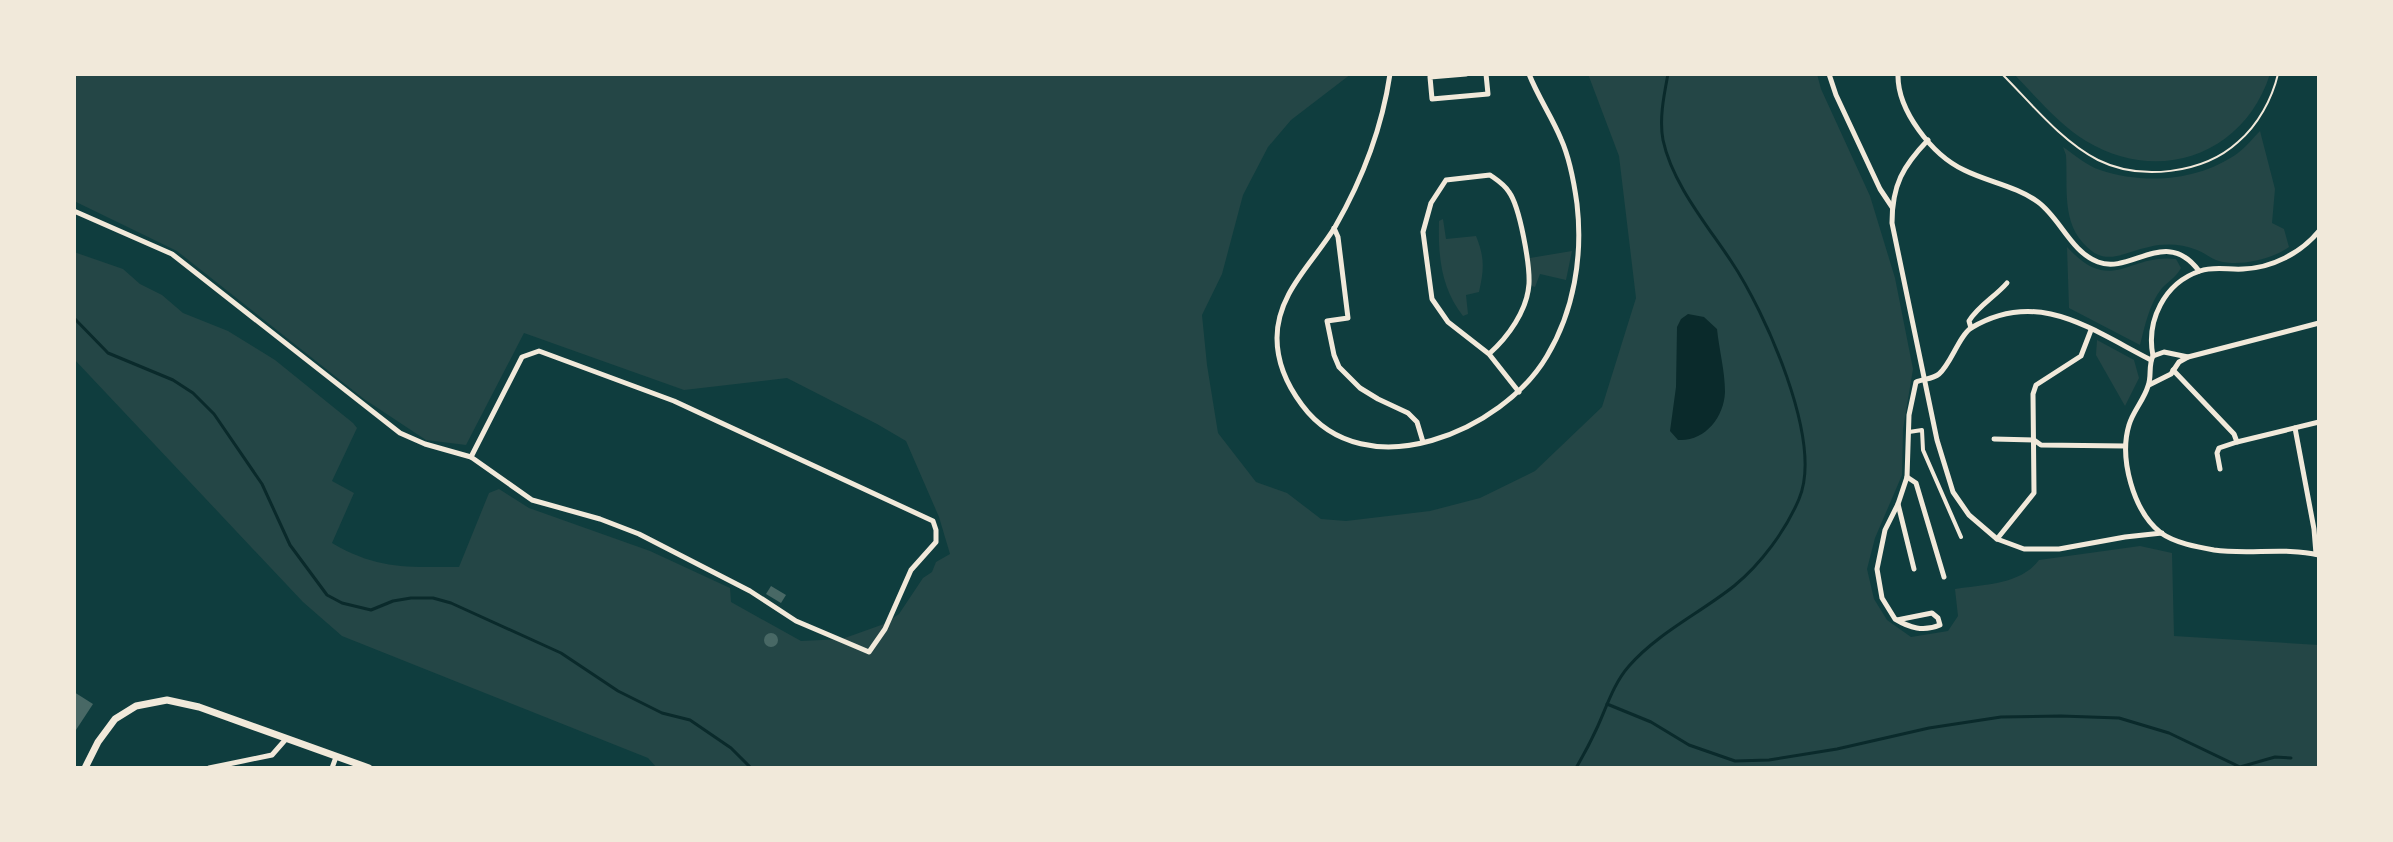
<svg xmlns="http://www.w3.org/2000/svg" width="2393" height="842" viewBox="0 0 2393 842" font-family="'Alegreya Sans',sans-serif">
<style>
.green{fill:#244646}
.water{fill:#0a2a2b}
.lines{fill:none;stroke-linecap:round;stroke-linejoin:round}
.stream{stroke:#0a2a2b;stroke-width:3}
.building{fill:#486865}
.path{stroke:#f1e9da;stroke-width:2}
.pedestrian{stroke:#f1e9da;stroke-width:4}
.minor{stroke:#f1e9da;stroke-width:5}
.tertiary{stroke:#f1e9da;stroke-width:7}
</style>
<rect width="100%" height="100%" fill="#0f3d3e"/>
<g class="green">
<path d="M 74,74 L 1351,74 L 1291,120 L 1268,147 L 1243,195 L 1222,274 L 1202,315 L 1207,365 L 1218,433 L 1256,482 L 1287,493 L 1321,519 L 1346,521 L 1430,511 L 1480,498 L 1535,471 L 1602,407 L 1636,298 L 1619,156 L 1588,74 L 1817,74 L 1821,89 L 1870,196 L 1895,278 L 1913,369 L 1903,429 L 1902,475 L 1875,538 L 1867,569 L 1874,599 L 1887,620 L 1911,637 L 1948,631 L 1958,616 L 1955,589 C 1984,584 2020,585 2039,560 L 2140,546 L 2172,553 L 2174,636 L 2319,645 L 2319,768 L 657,768 L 648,758 L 342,636 L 303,602 L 74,359 L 74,252 L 123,269 L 140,284 L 162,295 L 183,313 L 228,331 L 275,360 L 353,423 L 357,428 L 332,481 L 354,493 L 332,543 C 378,570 408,567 459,567 L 489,493 L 499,489 L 529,508 L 650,551 L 730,588 L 731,602 L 801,641 L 842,639 L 884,624 L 899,614 L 923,578 L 932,572 L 936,562 L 950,554 L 939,517 L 906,441 L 877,424 L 787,378 L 684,390 L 524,333 L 466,445 L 426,440 L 364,399 L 177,251 L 74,201 Z"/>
<path d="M 2014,74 L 2270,74 C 2244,155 2159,185 2086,141 C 2059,124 2036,97 2014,74 Z"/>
<path d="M 2260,131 L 2275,189 L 2272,223 L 2284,229 L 2289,247 C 2272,259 2240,267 2219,261 C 2211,259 2205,253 2197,250 C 2181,244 2165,243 2149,247 C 2126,251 2107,267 2087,247 C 2061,223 2068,188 2066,155 L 2063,147 C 2075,155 2087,166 2100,170 C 2145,185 2199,181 2238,153 C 2246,147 2253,138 2260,131 Z"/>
<path d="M 1443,219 L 1446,239 L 1476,236 C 1485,258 1484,270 1479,292 L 1466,295 L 1468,314 L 1463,316 C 1441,288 1438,256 1439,221 Z"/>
<path d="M 2067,247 C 2112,296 2128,253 2176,259 L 2181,268 C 2176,277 2169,281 2162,288 C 2149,304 2145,326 2140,345 L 2069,308 Z"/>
<polygon points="1572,251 1566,280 1540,274 1535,287 1532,286 1530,258"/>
<polygon points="2097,340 2134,360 2139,378 2125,406 2096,355"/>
</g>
<path class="water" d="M 1688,314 L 1704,317 L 1717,329 C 1719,349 1725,371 1725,392 C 1724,418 1704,442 1678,440 L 1670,431 L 1676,387 L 1677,327 L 1681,319 Z"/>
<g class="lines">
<g class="stream">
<polyline points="74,318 108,353 173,380 193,393 214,414 262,484 290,545 327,595 342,603 371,610 393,601 411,598 433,598 451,603 561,653 618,691 662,713 690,720 731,748 751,768"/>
<polyline points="1607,704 1651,722 1689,745 1735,761 1769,760 1837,749 1929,728 2001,717 2061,716 2119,718 2169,733 2240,767 2275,757 2291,758"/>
<path d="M 1576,768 C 1583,756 1590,743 1596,730 C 1606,709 1613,684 1629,666 C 1658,633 1700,613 1734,586 C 1761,564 1786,530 1799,499 C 1824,441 1764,310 1731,261 C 1707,225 1672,183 1663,140 C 1659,119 1664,95 1668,74"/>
</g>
</g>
<g class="building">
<polygon points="771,586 786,595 781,603 766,594"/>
<circle cx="771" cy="640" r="7"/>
<polygon points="74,692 93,704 74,733"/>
</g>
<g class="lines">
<path class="path" d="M 2002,74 C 2031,103 2061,141 2098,160 C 2140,181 2203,174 2238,142 C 2258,125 2272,99 2278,74"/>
<polyline class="pedestrian" points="1909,432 1922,430 1923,450 1961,537"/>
<g class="minor">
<path d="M 1390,74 C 1382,128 1362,180 1335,227 C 1313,263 1277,293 1277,338 C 1277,363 1287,385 1302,405 C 1365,490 1503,431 1547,356 C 1574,311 1583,256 1577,204 C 1574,182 1570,159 1561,139 C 1552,117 1538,97 1529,74"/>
<polyline points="1466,74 1430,77 1432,99 1488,94 1486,74"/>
<polyline points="1829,74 1836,95 1880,189 1892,207"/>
<path d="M 1898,74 C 1897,110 1932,155 1964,170 C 1988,182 2016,186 2038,202 C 2060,218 2071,252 2098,262 C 2131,275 2166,226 2199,271"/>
<path d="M 1928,140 C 1903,166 1892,185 1892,223 L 1937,440 L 1953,492 L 1969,515 L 1997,539 L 2024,549 L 2059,549 L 2125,537 L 2162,533"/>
<polyline points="74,211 172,254 400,433 425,444 471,457"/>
<polyline points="1334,228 1338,237 1348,318 1327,321 1334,355 1339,367 1360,388 1378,399 1408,413 1417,422 1423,442"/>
<path d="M 1971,328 L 1969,321 C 1978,306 1996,296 2007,283"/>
<polygon points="539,351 674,401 933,521 936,530 936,542 911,570 885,629 869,652 796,621 750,591 639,534 600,519 532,500 471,457 522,357"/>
<path d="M 1489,354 C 1508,337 1527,311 1529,284 C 1530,265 1520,207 1509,192 C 1504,184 1497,180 1490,175 L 1446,180 L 1431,203 L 1423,232 L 1432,299 L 1448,322 L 1489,354 L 1519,392"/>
<path d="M 2153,356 C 2146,321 2164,283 2200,271 C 2214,266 2229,270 2243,269 C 2272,268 2301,253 2319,231"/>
<path d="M 2188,357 L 2164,352 L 2153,356 C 2148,366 2152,376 2148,386 C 2144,400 2133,411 2129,425 C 2119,458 2133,511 2161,533 C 2175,543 2197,547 2214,550 C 2248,555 2285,547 2319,555"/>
<polyline points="2173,370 2234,434 2237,442 2319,422"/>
<polyline points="2149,385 2171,374 2179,362 2188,357 2319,323"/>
<polyline points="2295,428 2314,529 2316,554"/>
<polyline points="1994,439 2034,440 2041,445 2125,446"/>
<polyline points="2220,469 2217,453 2219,448 2237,442"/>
<polyline points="1907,477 1916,483 1944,577"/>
<polyline points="1898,504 1914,569"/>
<polyline points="1997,539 2034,493 2033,394 2036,385 2081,356 2091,330"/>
<path d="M 1897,620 L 1932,613 L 1938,618 L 1940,625 C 1923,632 1910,628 1895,619 L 1882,598 L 1877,569 L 1885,530 L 1898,504 L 1907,477 L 1909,415 L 1916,382 C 1923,379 1933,379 1939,374 C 1951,364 1959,336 1971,328 C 2038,288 2090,329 2151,360"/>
<polyline points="209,768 272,755 286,739"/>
<polyline points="332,768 336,757"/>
</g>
<polyline class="tertiary" points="85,768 98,742 115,719 136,706 167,700 199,707 369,768"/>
</g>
<rect width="2393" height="842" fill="none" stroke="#f1e9da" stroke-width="152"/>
</svg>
